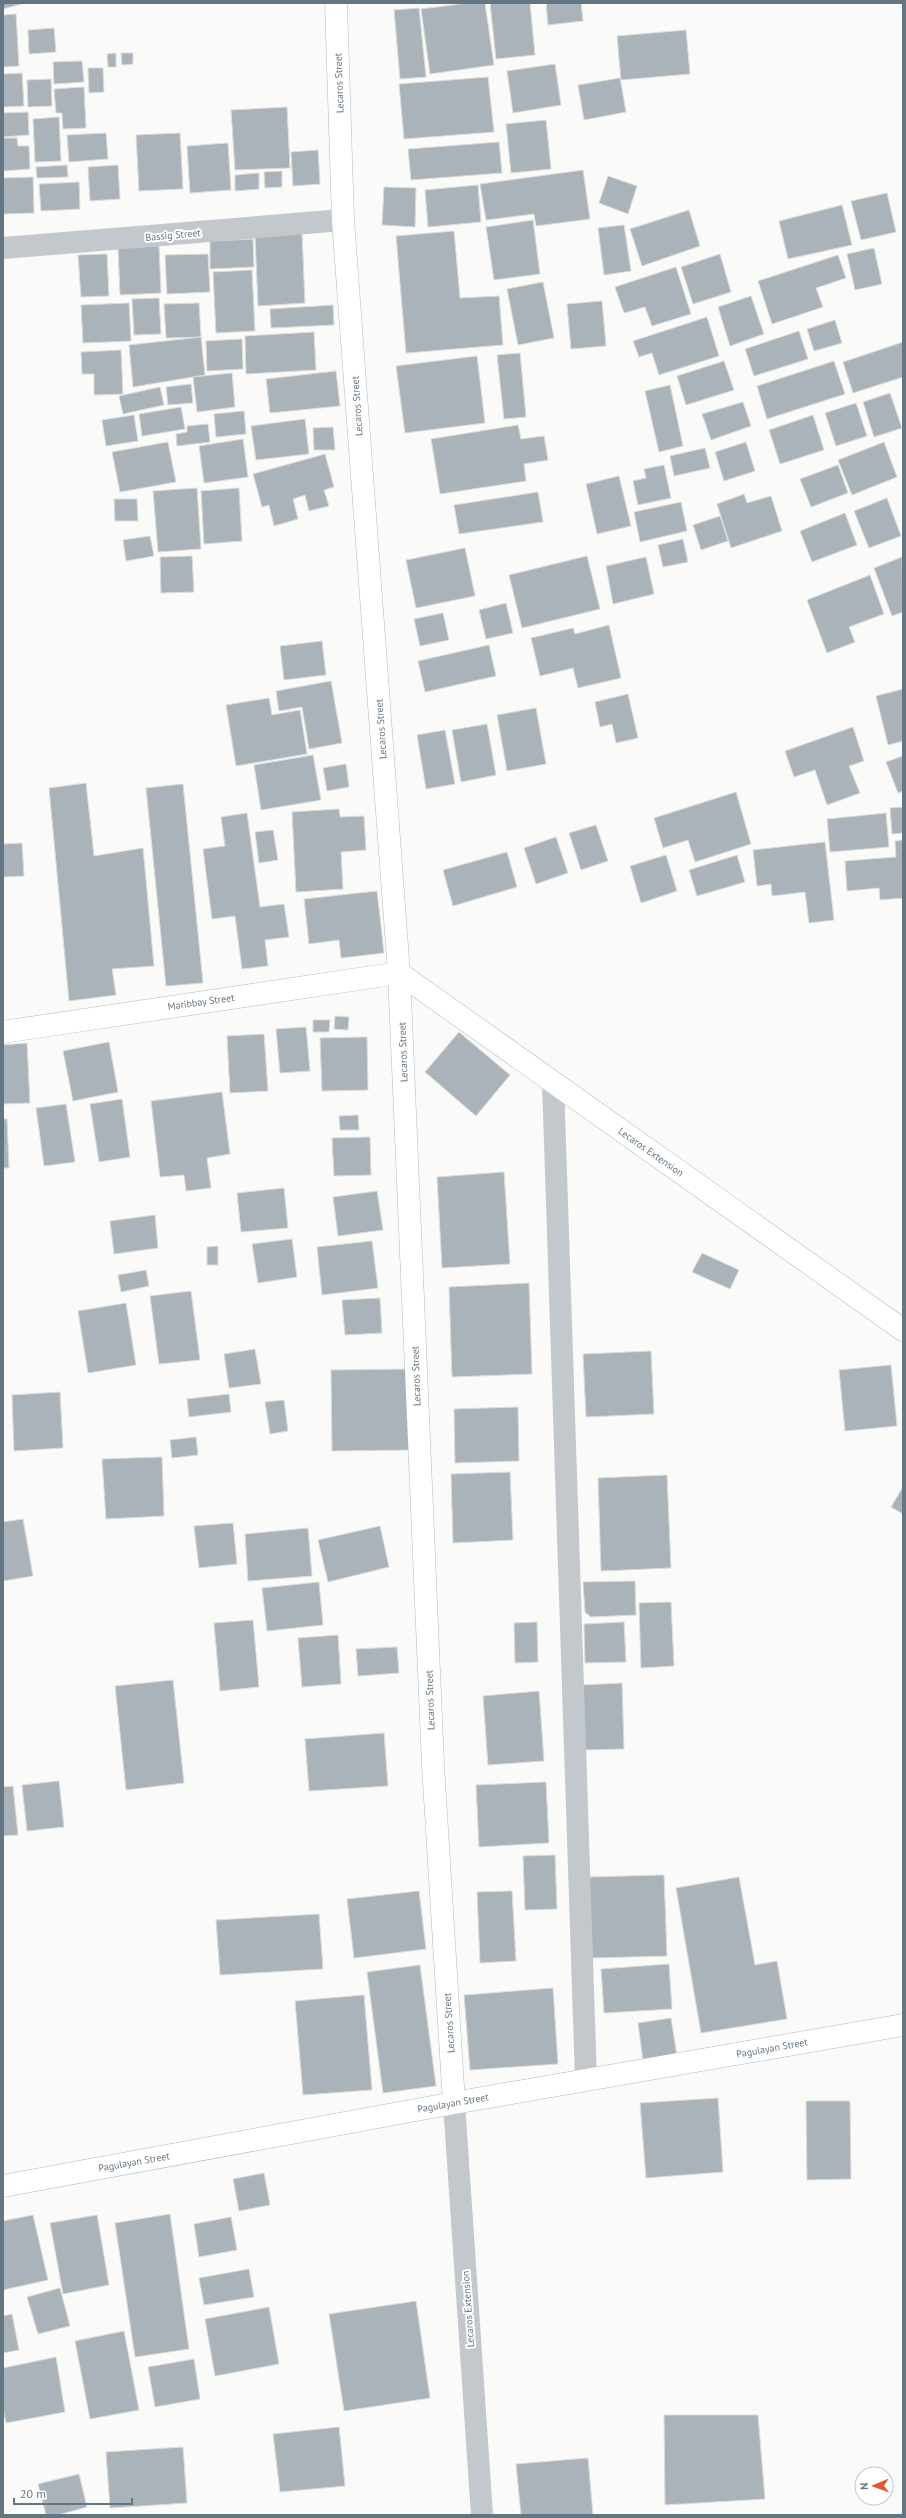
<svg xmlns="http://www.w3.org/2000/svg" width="906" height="2518" viewBox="0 0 906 2518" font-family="'PT Sans',sans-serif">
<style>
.building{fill:#aab3b9;stroke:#dcdcda}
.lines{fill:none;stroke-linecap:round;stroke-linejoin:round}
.secondary-casing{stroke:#b3babf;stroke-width:23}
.street{stroke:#c3c8cc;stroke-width:22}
.secondary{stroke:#fff;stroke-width:22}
.labels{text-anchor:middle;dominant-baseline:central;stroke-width:4;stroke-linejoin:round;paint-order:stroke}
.street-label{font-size:10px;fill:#657683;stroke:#fff}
</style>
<rect width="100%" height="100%" fill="#fafaf8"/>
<g class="building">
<polygon points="3,3 25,3 3,9"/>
<polygon points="469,3 485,3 494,65 430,74 421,9"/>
<polygon points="490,3 530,3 535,55 496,59"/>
<polygon points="546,3 581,3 583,21 548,25"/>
<polygon points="419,8 426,77 400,79 394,10"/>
<polygon points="16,14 19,66 3,67 3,15"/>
<polygon points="54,28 56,52 29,54 28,30"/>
<polygon points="686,30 690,74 621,80 617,36"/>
<polygon points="116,53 116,67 108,67 107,54"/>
<polygon points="121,53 133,53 133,64 122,65"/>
<polygon points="82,61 84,82 54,84 53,62"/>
<polygon points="555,64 561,105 513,113 507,71"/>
<polygon points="88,68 103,68 104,92 89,93"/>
<polygon points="22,73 24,106 3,107 3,74"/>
<polygon points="488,77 494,132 404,139 399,84"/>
<polygon points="620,78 626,112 584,120 578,85"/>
<polygon points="51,79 52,106 28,107 27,80"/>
<polygon points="84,87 86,128 63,129 62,113 56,113 54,89"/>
<polygon points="287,107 290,168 235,170 231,110"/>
<polygon points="28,112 29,135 3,137 3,113"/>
<polygon points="59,117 61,161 35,162 33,119"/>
<polygon points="546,120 551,169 511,173 506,124"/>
<polygon points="106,133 108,159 69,162 67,135"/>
<polygon points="180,133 183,189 139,191 136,135"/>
<polygon points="3,138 17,138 18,146 29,146 30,169 3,171"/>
<polygon points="499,142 502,173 411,180 408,149"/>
<polygon points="228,143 231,190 190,193 187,146"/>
<polygon points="318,150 320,184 293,186 291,152"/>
<polygon points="67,165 68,177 37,178 36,167"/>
<polygon points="118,165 120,199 90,201 88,167"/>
<polygon points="583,170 590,219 536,226 534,214 486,220 480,184"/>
<polygon points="282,171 282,187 265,188 264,172"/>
<polygon points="259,173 259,189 235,191 235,175"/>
<polygon points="608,176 637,186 628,214 599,203"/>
<polygon points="33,177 34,213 3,214 3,178"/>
<polygon points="79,182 80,209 41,211 39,184"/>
<polygon points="478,185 481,222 428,227 425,190"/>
<polygon points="384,187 416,188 415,227 382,225"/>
<polygon points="887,193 896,232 861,240 851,201"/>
<polygon points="842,205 852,245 788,259 779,221"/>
<polygon points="689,210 700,246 642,266 630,229"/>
<polygon points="533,220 540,274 494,280 486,227"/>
<polygon points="624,225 631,271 604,275 598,228"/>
<polygon points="454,231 460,298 499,296 503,345 406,353 396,236"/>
<polygon points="302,232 305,303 258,306 255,235"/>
<polygon points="253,239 254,267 210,269 210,241"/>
<polygon points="159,246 161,293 120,295 118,248"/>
<polygon points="874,248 882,284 855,290 847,254"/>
<polygon points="107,254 109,296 81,297 78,255"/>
<polygon points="208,254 210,292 167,294 165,255"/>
<polygon points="720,254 731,292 693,304 681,267"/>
<polygon points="838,255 846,278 816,288 823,307 772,324 758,281"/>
<polygon points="676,267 691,314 652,326 645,307 624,313 615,287"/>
<polygon points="252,270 255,331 216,333 213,272"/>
<polygon points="543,282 554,338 518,345 507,289"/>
<polygon points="751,296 764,334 730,346 718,307"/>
<polygon points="159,298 161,334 134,335 132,299"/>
<polygon points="602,301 606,346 571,349 567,304"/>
<polygon points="129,303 131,341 83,343 81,305"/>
<polygon points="199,303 201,337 166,338 164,304"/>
<polygon points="333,305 334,325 271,328 270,309"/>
<polygon points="707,317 719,356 659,375 652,353 639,357 633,341"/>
<polygon points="835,320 842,343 814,351 807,329"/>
<polygon points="799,331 808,359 754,376 745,349"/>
<polygon points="314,332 316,370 246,374 245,336"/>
<polygon points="201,337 205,375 133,387 129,345"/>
<polygon points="242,339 243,369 207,371 206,341"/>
<polygon points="903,342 903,377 853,393 843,362"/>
<polygon points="121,350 123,394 94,395 94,374 82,374 81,352"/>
<polygon points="520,353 526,417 504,419 497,355"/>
<polygon points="477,356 485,423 405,433 396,366"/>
<polygon points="724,361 734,390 686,405 677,376"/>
<polygon points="834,361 845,394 767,419 757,386"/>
<polygon points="336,371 340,406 270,413 266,379"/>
<polygon points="232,373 235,407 197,412 193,377"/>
<polygon points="191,384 193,403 168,405 166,387"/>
<polygon points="670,385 683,446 659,452 645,391"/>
<polygon points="160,387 164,405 123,414 119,396"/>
<polygon points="890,393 902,428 874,437 863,402"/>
<polygon points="743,402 751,426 711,440 702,414"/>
<polygon points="856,403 867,436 836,446 825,413"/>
<polygon points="181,407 185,429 142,436 139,414"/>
<polygon points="244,411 246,434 216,437 214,414"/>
<polygon points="134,415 138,441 106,446 102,420"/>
<polygon points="813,415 824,450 780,464 769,430"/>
<polygon points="305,419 309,454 256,460 251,426"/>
<polygon points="208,424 210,442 177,446 176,434 187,432 187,426"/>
<polygon points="518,425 521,439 544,436 548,460 524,464 526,481 440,494 431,439"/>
<polygon points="333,427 335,450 314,450 313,428"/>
<polygon points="243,439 248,477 204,483 199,446"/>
<polygon points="168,442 176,482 120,492 112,452"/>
<polygon points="746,442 755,471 724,481 715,452"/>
<polygon points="884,442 897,477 852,495 838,460"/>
<polygon points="705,448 710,468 674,476 670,456"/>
<polygon points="325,454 334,487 324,490 329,506 309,511 305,495 293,499 298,519 274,526 269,505 262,507 253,474"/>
<polygon points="664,465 671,498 638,505 633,481 646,478 644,469"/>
<polygon points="838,465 848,493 811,507 800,479"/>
<polygon points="619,476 631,526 597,534 586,484"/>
<polygon points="197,488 201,549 158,552 153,491"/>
<polygon points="239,488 242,541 204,544 201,491"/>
<polygon points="538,492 543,522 459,534 454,505"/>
<polygon points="744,494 747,503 771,496 782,531 731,548 717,504"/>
<polygon points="887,498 901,536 869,548 854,511"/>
<polygon points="114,499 137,499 138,521 115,521"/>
<polygon points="681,502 687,531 640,542 634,512"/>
<polygon points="845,513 857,545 812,562 800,531"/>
<polygon points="720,516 728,541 701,550 693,525"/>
<polygon points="150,536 154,556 126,561 123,540"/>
<polygon points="683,539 688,562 663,567 658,545"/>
<polygon points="465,548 475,596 416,608 406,560"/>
<polygon points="192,556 194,592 161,593 160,557"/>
<polygon points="587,556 600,609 522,628 509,575"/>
<polygon points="646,557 654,594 613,604 606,566"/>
<polygon points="902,557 903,612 892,616 874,568"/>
<polygon points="870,575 884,614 849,627 855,642 827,653 807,600"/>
<polygon points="506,603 513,633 486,639 479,610"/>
<polygon points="443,613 449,640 420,646 414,619"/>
<polygon points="609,625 621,678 578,688 573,668 540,676 531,638 573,628 575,634"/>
<polygon points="322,641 326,675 284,680 280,646"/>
<polygon points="489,645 496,676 425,692 418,661"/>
<polygon points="331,681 342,743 309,749 302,707 279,711 276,691"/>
<polygon points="903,689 903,741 888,745 876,696"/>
<polygon points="628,694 638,738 616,743 612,724 600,727 595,702"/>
<polygon points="269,698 272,715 300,710 307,754 236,766 226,705"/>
<polygon points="536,708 546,764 507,771 497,715"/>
<polygon points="487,724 496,775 461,782 452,730"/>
<polygon points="853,727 864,761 849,766 860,793 827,805 815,770 794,777 785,751"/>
<polygon points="445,730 455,784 426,789 417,735"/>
<polygon points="313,755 321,800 261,810 254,765"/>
<polygon points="903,756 903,791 898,793 886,762"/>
<polygon points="346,764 349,787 327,791 323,768"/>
<polygon points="86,783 94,856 143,848 154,966 112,969 116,995 69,1001 49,788"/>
<polygon points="183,784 203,983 166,986 146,788"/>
<polygon points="736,792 751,844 695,862 688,840 663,848 654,818"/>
<polygon points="903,807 903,833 892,834 890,808"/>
<polygon points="339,809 340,817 364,816 366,850 341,852 343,889 296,892 292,812"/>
<polygon points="247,813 260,907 284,904 289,937 265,940 268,966 242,969 235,916 212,919 203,849 225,846 221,817"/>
<polygon points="886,813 889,847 830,852 827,819"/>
<polygon points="596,825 608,861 581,870 569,833"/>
<polygon points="273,830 278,860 259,863 255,832"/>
<polygon points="556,837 568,873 536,884 524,848"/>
<polygon points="903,840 903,898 880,900 879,888 847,891 845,861 896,857 895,841"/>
<polygon points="825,842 834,920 809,923 805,892 772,896 771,884 757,886 753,850"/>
<polygon points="22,843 24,876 3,877 3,844"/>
<polygon points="507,852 517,887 453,906 443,870"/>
<polygon points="666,855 677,891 641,903 630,866"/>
<polygon points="737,855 745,882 697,896 689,870"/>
<polygon points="377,891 384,953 341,958 339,940 309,944 304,899"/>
<polygon points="335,1016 349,1017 348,1030 334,1029"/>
<polygon points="313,1020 330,1020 329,1032 313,1032"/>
<polygon points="306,1027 310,1071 280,1073 276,1029"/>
<polygon points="459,1032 510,1075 476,1116 425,1072"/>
<polygon points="264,1034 268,1091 230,1093 227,1036"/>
<polygon points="367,1037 368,1090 322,1091 320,1038"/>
<polygon points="109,1042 118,1092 73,1101 63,1051"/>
<polygon points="27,1043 30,1103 3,1104 3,1045"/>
<polygon points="222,1092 230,1154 207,1158 211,1188 186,1191 184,1175 160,1177 151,1101"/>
<polygon points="122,1099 130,1157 99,1162 90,1104"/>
<polygon points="66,1104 75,1162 44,1166 36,1108"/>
<polygon points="358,1115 359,1130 340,1130 339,1116"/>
<polygon points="3,1119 7,1119 9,1168 3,1168"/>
<polygon points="370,1137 371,1175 334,1176 332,1138"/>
<polygon points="504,1172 510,1264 442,1268 437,1177"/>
<polygon points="284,1188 288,1228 241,1232 237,1193"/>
<polygon points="377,1191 383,1230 338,1236 333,1197"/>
<polygon points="155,1215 158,1248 114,1254 110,1221"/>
<polygon points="292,1239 297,1277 258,1283 252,1244"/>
<polygon points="372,1241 378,1288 322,1295 317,1247"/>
<polygon points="218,1246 218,1265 207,1265 207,1247"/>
<polygon points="702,1253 739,1270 730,1289 692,1272"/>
<polygon points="146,1270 149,1286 121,1292 118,1275"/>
<polygon points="529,1283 532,1374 452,1377 449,1287"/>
<polygon points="191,1291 200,1360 159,1364 150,1296"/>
<polygon points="380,1298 382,1333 345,1335 342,1300"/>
<polygon points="126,1303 136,1365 88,1373 78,1311"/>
<polygon points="255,1349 261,1384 229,1388 224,1354"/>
<polygon points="651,1351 654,1414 586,1417 583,1354"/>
<polygon points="891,1365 897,1426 845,1431 839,1370"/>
<polygon points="410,1369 411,1450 332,1451 331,1370"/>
<polygon points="60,1392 63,1448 14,1451 12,1395"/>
<polygon points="229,1394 231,1412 189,1417 187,1399"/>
<polygon points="284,1400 288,1431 270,1434 265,1402"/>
<polygon points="518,1407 519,1461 455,1463 454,1409"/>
<polygon points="196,1437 198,1455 172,1458 170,1440"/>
<polygon points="162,1457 164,1516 106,1519 102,1459"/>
<polygon points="510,1472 513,1540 453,1543 451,1474"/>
<polygon points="667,1475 671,1568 601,1571 598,1478"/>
<polygon points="903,1487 903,1514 891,1507"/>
<polygon points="23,1519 33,1576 3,1581 3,1522"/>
<polygon points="233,1523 237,1564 199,1568 194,1526"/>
<polygon points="380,1526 389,1567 328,1582 318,1540"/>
<polygon points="308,1528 312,1576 248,1581 245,1534"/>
<polygon points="635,1581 636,1615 591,1617 585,1612 583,1582"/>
<polygon points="319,1582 323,1625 267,1631 262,1588"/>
<polygon points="671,1602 674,1666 641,1668 639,1603"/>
<polygon points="253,1620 259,1687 220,1691 214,1623"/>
<polygon points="537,1622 538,1662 515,1663 514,1623"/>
<polygon points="624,1622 626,1662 585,1663 584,1624"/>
<polygon points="338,1635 341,1684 302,1687 298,1638"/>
<polygon points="397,1647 399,1673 358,1676 356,1649"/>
<polygon points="173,1680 184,1783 126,1790 115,1686"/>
<polygon points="622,1683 624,1749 583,1750 582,1685"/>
<polygon points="539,1691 544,1761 488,1765 483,1696"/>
<polygon points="384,1733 388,1786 309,1791 305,1739"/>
<polygon points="59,1781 64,1827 27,1831 22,1785"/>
<polygon points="546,1782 549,1843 479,1847 476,1785"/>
<polygon points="13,1786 18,1835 3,1836 3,1787"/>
<polygon points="555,1855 557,1909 525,1910 523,1856"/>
<polygon points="664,1875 667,1956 591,1958 589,1877"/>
<polygon points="739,1877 755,1965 777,1961 787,2019 701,2033 676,1888"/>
<polygon points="419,1891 426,1949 354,1958 347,1899"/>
<polygon points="512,1891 516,1961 480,1963 477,1892"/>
<polygon points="319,1914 323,1969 220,1975 216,1920"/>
<polygon points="669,1964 672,2009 604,2013 601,1969"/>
<polygon points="420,1965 436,2086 383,2093 367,1972"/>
<polygon points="553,1988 558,2064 470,2070 464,1995"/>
<polygon points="364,1995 372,2090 303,2095 295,2001"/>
<polygon points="671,2018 677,2056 643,2061 638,2023"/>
<polygon points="718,2098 723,2172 646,2178 640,2103"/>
<polygon points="806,2101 850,2101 851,2179 807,2180"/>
<polygon points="264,2173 270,2205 239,2211 233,2179"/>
<polygon points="170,2214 189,2349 135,2357 115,2223"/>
<polygon points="33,2215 48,2280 3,2290 3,2221"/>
<polygon points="97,2215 109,2285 63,2294 50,2223"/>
<polygon points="231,2217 237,2250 199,2257 194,2224"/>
<polygon points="249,2269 254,2297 204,2305 199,2278"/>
<polygon points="60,2288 70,2326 38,2334 27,2297"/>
<polygon points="416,2301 430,2398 344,2411 329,2314"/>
<polygon points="269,2307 279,2364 215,2376 205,2319"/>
<polygon points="12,2314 19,2350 3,2353 3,2316"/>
<polygon points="124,2331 139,2410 90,2419 75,2341"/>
<polygon points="56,2357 65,2412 6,2423 3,2409 3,2368"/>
<polygon points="194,2359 200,2399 155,2407 148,2367"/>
<polygon points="664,2415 758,2415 765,2499 665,2505"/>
<polygon points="339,2427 345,2486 280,2492 273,2434"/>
<polygon points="183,2447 187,2503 110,2508 106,2452"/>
<polygon points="588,2458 593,2515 521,2515 516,2464"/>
<polygon points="79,2474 87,2507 58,2515 46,2515 38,2484"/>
</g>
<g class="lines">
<defs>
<g id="secondary">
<polyline points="336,3 343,220 399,973 433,1765 454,2103"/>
<polyline points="399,973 903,1330"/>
<polyline points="3,1032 399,973"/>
<polyline points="3,2186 454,2103 903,2025"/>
</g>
</defs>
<use href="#secondary" class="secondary-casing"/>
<g class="street">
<polyline points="3,248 343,220"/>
<polyline points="553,1082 586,2080"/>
<polyline points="454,2103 482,2515"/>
</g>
<use href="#secondary" class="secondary"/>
</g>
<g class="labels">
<g class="street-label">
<text transform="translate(339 83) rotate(-92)">Lecaros Street</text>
<text transform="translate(173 235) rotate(-5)">Bassig Street</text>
<text transform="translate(357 406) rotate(-94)">Lecaros Street</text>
<text transform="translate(381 729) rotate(-94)">Lecaros Street</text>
<text transform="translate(201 1002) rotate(-8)">Maribbay Street</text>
<text transform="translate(403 1052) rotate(-92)">Lecaros Street</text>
<text transform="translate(651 1152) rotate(35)">Lecaros Extension</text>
<text transform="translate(416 1376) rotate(-92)">Lecaros Street</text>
<text transform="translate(430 1700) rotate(-92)">Lecaros Street</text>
<text transform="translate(449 2023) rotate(-94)">Lecaros Street</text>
<text transform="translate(772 2048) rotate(-10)">Pagulayan Street</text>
<text transform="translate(453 2103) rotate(-10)">Pagulayan Street</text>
<text transform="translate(134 2162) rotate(-10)">Pagulayan Street</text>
<text transform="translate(468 2309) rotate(-94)">Lecaros Extension</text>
</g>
</g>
<rect width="906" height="2518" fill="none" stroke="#657683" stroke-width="8"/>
<g transform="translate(874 2486) rotate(268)"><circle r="19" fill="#ffffff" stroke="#c1c8cd"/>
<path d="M0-3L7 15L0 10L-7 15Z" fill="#e4572e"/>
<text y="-6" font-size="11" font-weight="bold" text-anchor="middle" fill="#657683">N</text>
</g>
<path d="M14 2498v6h118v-6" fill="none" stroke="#657683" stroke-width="2"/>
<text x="20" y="2498" font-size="12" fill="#657683" stroke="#ffffff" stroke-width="3" paint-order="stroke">20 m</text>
</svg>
